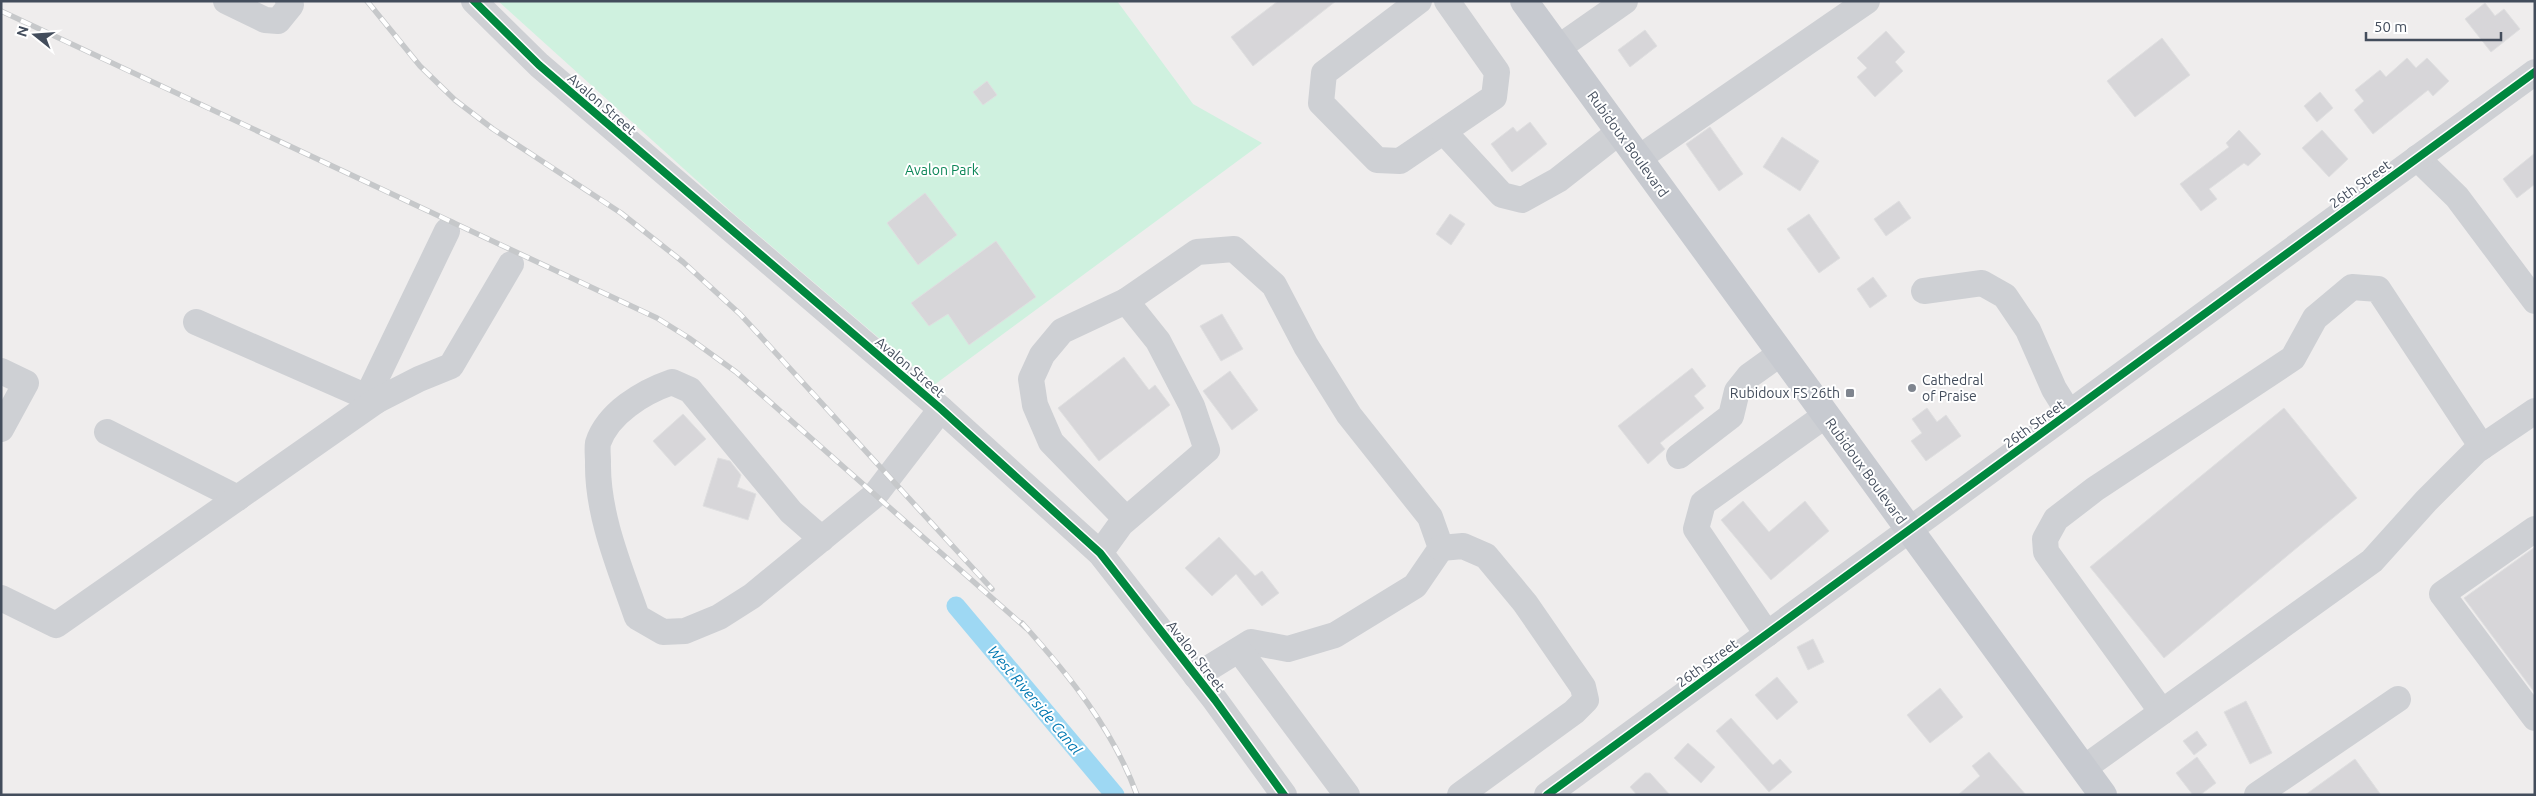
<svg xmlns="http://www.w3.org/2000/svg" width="2536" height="796" viewBox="0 0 2536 796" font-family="Ubuntu,sans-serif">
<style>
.green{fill:#cff1df}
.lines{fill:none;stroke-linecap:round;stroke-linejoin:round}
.canal{stroke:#9ed8f3;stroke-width:19}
.building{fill:#d7d6d9;stroke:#dfdfe0}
.minor{stroke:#ced0d4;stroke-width:26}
.major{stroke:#c7cad0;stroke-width:28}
.rail-casing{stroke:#c6c8ca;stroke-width:5.5}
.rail{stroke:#fff;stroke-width:4;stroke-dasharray:11;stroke-linecap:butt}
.cycleway-casing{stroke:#fff;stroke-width:11}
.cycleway{stroke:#00873e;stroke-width:8}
.poi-dot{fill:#7f858f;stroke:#fff;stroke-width:2}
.labels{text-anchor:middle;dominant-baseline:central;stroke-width:4;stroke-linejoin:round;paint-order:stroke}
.street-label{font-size:14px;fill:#434d5c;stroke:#fff}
.park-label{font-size:14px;fill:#0b8657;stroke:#fff}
.poi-label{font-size:14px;fill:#434d5c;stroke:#fff;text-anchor:start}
.water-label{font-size:15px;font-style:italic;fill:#0078b2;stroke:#fff}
</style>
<rect width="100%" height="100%" fill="#efeded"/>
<polygon class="green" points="498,1 1117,1 1193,104 1262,143 934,385 735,215"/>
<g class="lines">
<polyline class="canal" points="956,606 1115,795"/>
</g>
<g class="building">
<polygon points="1278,1 1336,1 1253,66 1231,37"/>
<polygon points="2485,3 2495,16 2504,9 2520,29 2491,52 2465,19"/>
<polygon points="1645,30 1657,46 1630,67 1618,50"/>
<polygon points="1886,31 1905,52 1895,62 1903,71 1875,97 1857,77 1867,68 1857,58"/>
<polygon points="2162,38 2190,75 2135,117 2107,81"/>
<polygon points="2407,58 2416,68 2427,58 2449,81 2433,96 2428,90 2373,134 2354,110 2364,101 2355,90 2380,70 2386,77"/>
<polygon points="987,81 997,95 983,105 973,92"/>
<polygon points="2320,92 2333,108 2317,122 2304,106"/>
<polygon points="1530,122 1547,144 1512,172 1491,144 1513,127 1517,132"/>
<polygon points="1710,127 1743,174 1719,191 1686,144"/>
<polygon points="2239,130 2261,154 2248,166 2244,163 2209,189 2217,199 2201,211 2180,184 2229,147 2226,143"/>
<polygon points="2322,130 2348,159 2329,177 2302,148"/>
<polygon points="1782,137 1819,161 1800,191 1763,167"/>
<polygon points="2535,153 2535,184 2517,198 2503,179"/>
<polygon points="925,193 957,235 918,265 887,223"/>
<polygon points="1899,201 1911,218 1886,236 1874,219"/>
<polygon points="1450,214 1465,224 1451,245 1436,234"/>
<polygon points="1809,214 1840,258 1819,273 1787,229"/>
<polygon points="996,241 1036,297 969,345 948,314 929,326 911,303"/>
<polygon points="1873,277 1887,296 1870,308 1857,289"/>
<polygon points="1222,314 1243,349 1221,361 1200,326"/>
<polygon points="1124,357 1149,390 1155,385 1170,405 1099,461 1058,408"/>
<polygon points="1692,368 1706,386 1694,396 1704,408 1660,443 1665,449 1648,464 1618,426"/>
<polygon points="1230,371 1258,410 1232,430 1203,391"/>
<polygon points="1927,408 1937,422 1946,415 1961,436 1926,461 1911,441 1922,433 1912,419"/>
<polygon points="2284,408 2357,498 2164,658 2090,567"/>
<polygon points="683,414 706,439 675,466 653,441"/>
<polygon points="718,458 730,461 741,475 737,487 756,494 748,520 703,506"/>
<polygon points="1743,501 1769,532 1805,501 1829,531 1771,580 1721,520"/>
<polygon points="1219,537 1255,576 1262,571 1279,593 1262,606 1236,574 1212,596 1185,568"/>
<polygon points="2535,547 2535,693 2464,598"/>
<polygon points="1813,639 1824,662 1808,670 1797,647"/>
<polygon points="1777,677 1798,702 1777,720 1755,695"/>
<polygon points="1940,688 1963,717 1930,743 1907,715"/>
<polygon points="2246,701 2272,753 2250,764 2224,712"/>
<polygon points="1731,718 1773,765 1780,759 1792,772 1769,792 1716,731"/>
<polygon points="2197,731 2207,745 2194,755 2183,741"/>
<polygon points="1688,743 1715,767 1701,783 1674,758"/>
<polygon points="1989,752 2026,795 1958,795 1980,776 1972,766"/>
<polygon points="2197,757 2216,783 2200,795 2193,795 2176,773"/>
<polygon points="2355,759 2381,795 2305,795"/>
<polygon points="1645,773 1650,773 1670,795 1637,795 1630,787"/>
</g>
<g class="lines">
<g class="minor">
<polyline points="226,1 265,20 278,21 291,5 288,1"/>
<polyline points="474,1 539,65 941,409 1100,553 1215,700 1284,795"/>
<polyline points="1419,1 1324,73 1321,103 1377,160 1400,161 1494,97 1497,72 1447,1"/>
<polyline points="1558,48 1625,1"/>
<polyline points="1444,132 1502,195 1522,200 1558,180 1619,132"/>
<polyline points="1639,158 1867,1"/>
<polyline points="2417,158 2457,197 2535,301"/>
<polyline points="1924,291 1982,283 2005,296 2028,330 2054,389 2069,413"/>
<polyline points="1126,301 1197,252 1234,249 1274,285 1306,346 1349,415 1430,517 1441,548 1415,586 1335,635 1288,649 1251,642 1196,676"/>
<polyline points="196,322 376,401"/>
<polyline points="1,371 26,383 1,429"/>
<polyline points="367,397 447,231"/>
<polyline points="107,432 238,498"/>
<polyline points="1679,456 1731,416 1737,391 1749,376 1781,353"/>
<polyline points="2535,529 2442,594 2535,718"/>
<path d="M 822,539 L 791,512 L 690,390 L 672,382 C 643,392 608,413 598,443 C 597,449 598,456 598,462 C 597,515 620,568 637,617 L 663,632 L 685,631 L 719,617 L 752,596 L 875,495 L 941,409"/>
<polyline points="1441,548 1463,546 1486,556 1525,603 1583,687 1586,700 1574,712 1460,795"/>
<polyline points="1100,553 1121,524 1207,450 1192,406 1158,341 1126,301 1062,331 1042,355 1031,379 1035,405 1051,442 1126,519"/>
<polyline points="1,598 56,625 376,401 419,379 451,366 511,264"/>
<polyline points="1767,634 1696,529 1703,503 1826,415"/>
<polyline points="1239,650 1347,795"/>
<polyline points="2162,712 2046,552 2045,539 2056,519 2095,489 2293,358 2315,318 2352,287 2378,289 2482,447"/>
<polyline points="2084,768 2372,561 2426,501 2476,451 2535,411"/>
<polyline points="1547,795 2535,72"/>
<polyline points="2257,795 2398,699"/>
</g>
<polyline class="major" points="1524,1 2103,795"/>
<defs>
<g id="rail">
<polyline points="367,1 420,66 455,100 493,129 621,213 683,262 740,314 992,589"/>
<polyline points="1,11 657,318 689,338 736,372 1026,628"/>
<path d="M 1022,623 C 1068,674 1113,729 1137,795"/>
</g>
</defs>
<use href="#rail" class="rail-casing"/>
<use href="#rail" class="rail"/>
<defs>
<g id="cycleway">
<polyline points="474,1 539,65 941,409 1100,553 1215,700 1284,795"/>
<polyline points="1547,795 2535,72"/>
</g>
</defs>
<use href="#cycleway" class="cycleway-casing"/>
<use href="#cycleway" class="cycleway"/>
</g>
<g class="poi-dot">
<circle cx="1912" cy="388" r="5"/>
<rect x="1845" y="388" width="10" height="10" rx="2.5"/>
</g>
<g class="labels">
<g class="street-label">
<text transform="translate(602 104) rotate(41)">Avalon Street</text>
<text transform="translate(1628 144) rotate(54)">Rubidoux Boulevard</text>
<text transform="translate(2360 184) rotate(-36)">26th Street</text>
<text transform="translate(910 367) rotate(40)">Avalon Street</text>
<text transform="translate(2034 424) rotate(-36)">26th Street</text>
<text transform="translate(1866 471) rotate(54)">Rubidoux Boulevard</text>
<text transform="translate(1196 656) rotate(52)">Avalon Street</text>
<text transform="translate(1707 663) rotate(-36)">26th Street</text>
</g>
<g class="park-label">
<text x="942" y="170">Avalon Park</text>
</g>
<g class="poi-label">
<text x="1922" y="380">Cathedral<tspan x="1922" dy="16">of Praise</tspan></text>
<text x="1840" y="393" text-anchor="end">Rubidoux FS 26th</text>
</g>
<g class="water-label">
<text transform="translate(1035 700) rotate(50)">West Riverside Canal</text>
</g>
</g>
<rect width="2536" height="796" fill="none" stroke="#434d5c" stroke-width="5"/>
<g transform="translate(35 35) rotate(287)" stroke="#ffffff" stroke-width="4" paint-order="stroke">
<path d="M0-4L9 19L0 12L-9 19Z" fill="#434d5c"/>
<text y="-8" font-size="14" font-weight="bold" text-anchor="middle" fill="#434d5c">N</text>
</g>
<path d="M2366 32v8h135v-8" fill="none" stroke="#434d5c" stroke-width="2.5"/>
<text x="2374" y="32" font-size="15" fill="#434d5c" stroke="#ffffff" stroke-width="4" paint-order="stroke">50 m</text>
</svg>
